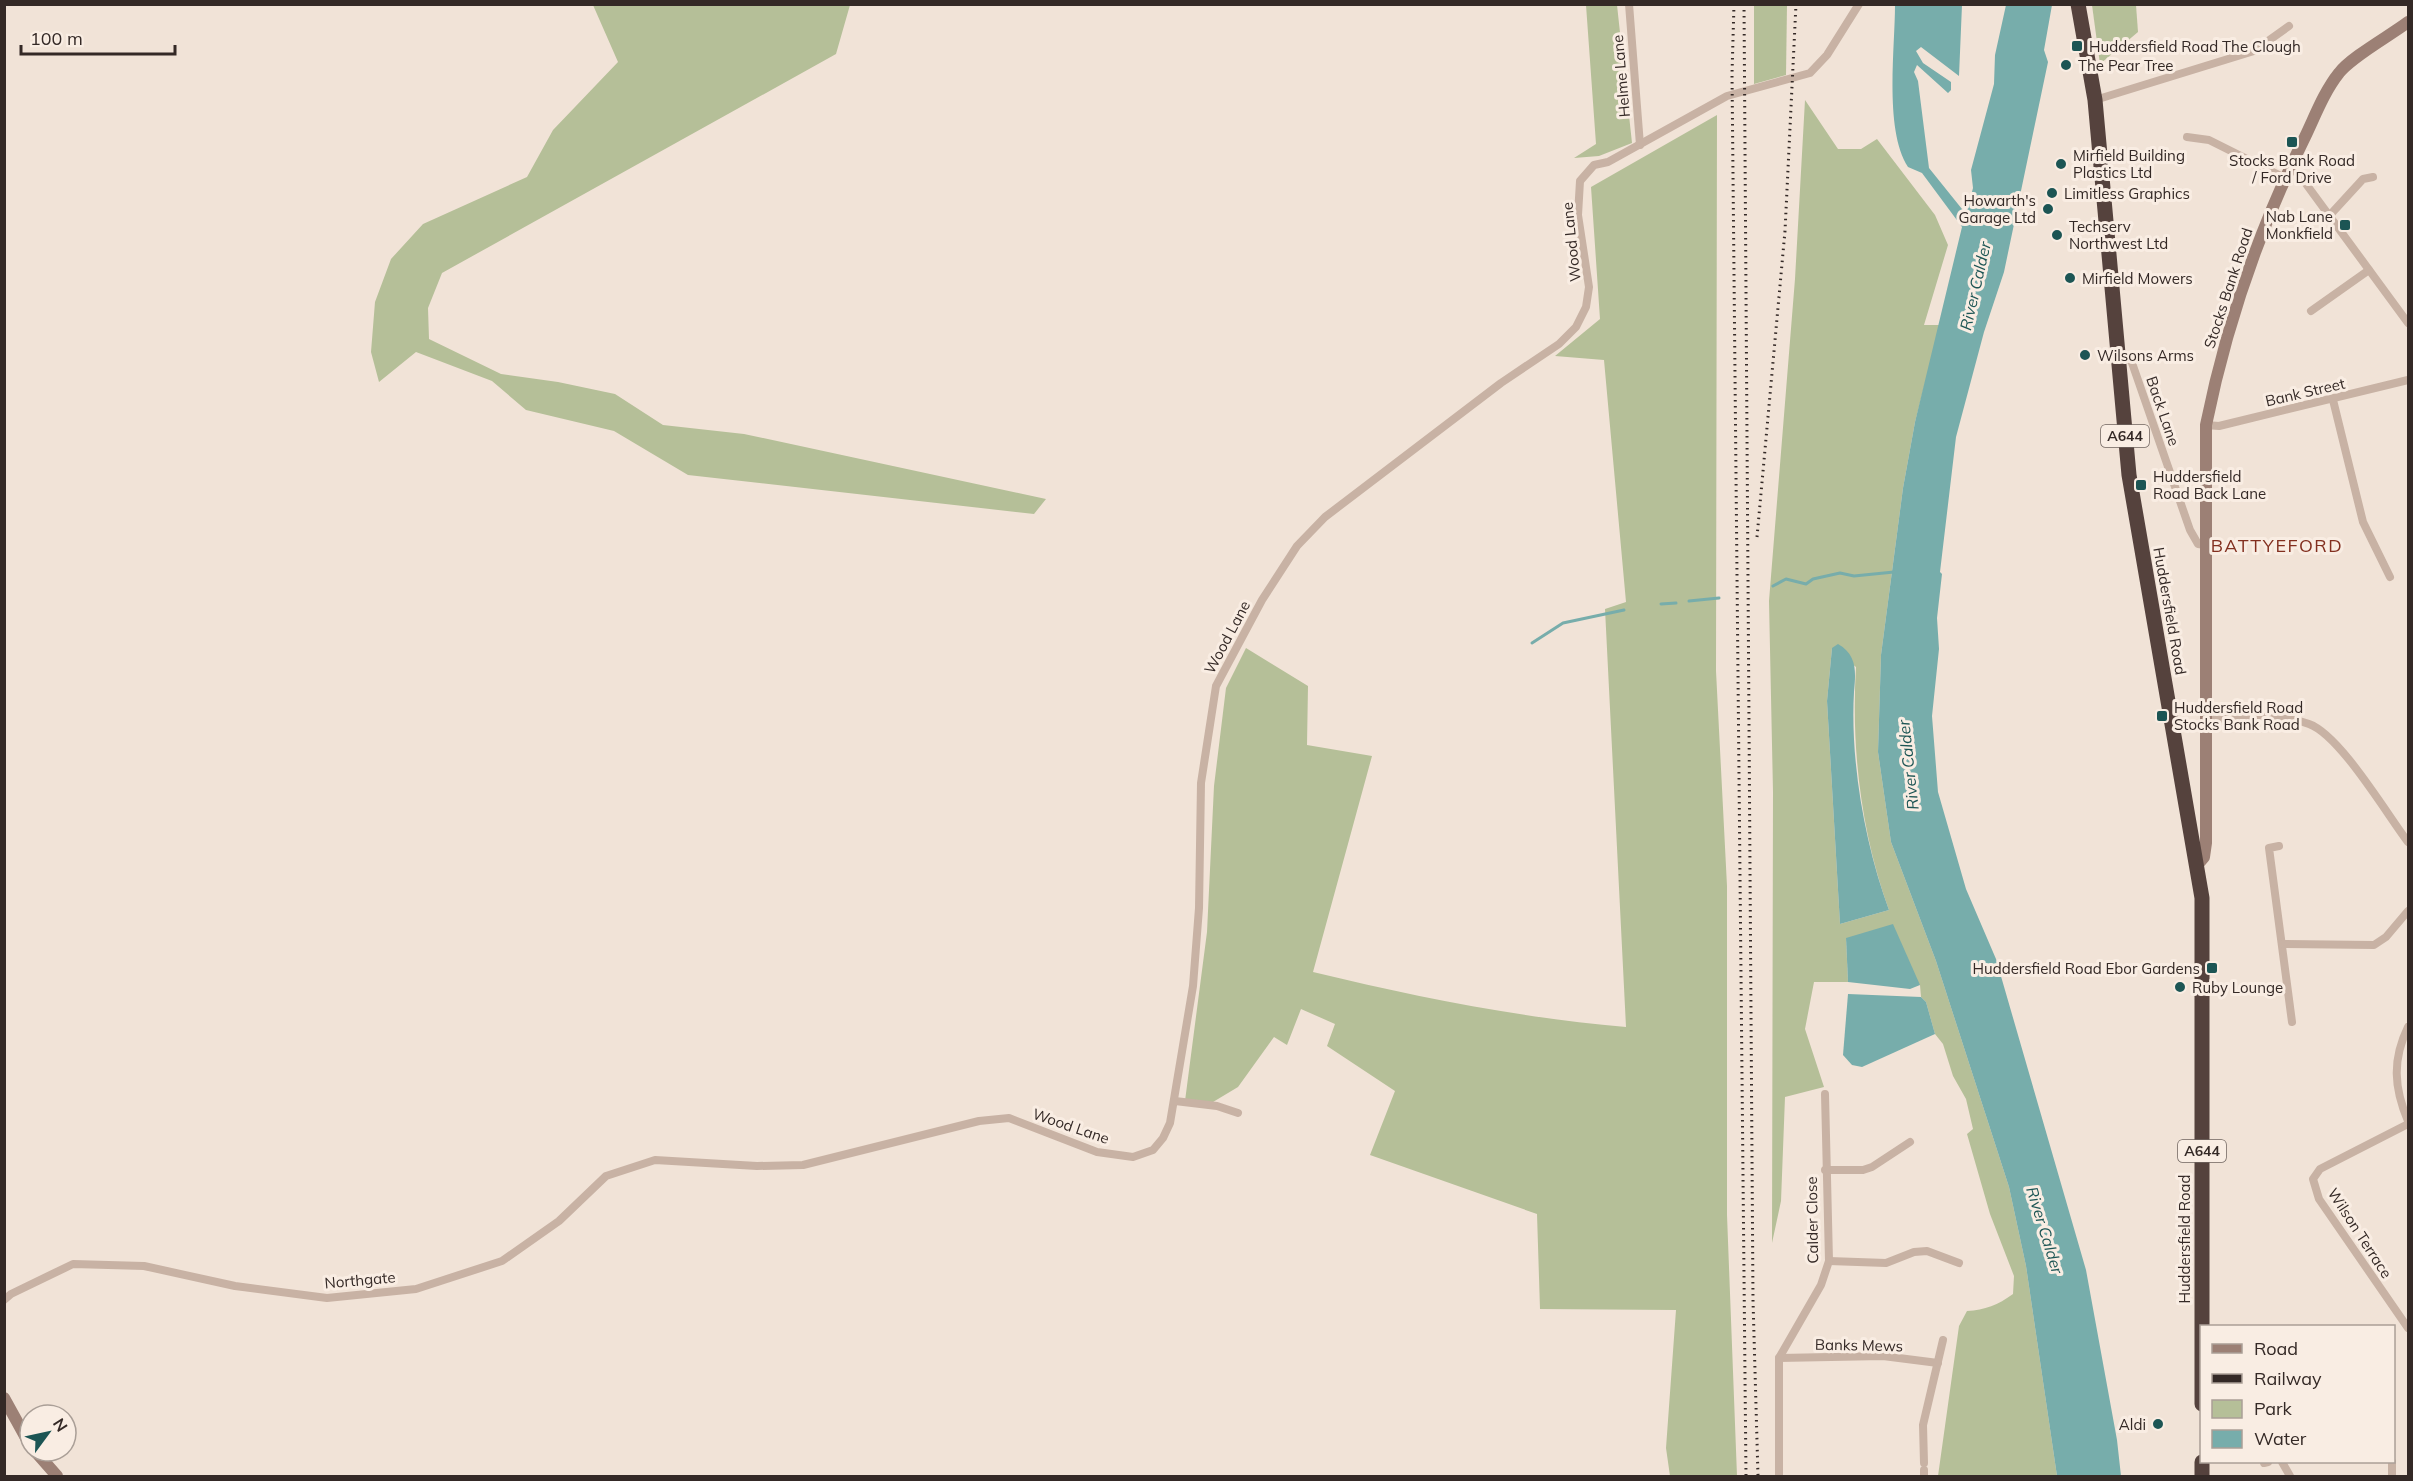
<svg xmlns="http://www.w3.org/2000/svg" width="2413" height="1481" viewBox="0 0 2413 1481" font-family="Mulish,sans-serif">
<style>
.green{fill:#b5bf98;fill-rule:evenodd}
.water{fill:#77adab}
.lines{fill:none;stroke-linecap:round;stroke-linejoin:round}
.stream{stroke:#77adab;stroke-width:3}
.street{stroke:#c8b2a4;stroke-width:8}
.secondary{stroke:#9c8075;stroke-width:12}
.highway{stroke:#55423d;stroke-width:15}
.rail{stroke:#342926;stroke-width:3;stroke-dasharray:1.5 4.5;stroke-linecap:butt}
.poi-dot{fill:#1c5554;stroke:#f9ede3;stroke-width:2}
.labels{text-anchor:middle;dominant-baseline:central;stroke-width:6;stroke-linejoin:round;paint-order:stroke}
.shield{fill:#f9ede3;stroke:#6f645f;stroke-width:1.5}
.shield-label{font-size:14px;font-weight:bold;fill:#342926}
.poi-label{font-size:15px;fill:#342926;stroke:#f9ede3;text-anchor:start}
.street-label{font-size:15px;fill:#342926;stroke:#f9ede3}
.water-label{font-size:16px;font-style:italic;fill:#1c5554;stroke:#f9ede3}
.quarter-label{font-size:18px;letter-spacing:1.5px;fill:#822f1f;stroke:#f9ede3}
</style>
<rect width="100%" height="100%" fill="#f1e3d7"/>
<g class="green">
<polygon points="593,5 850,5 836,54 442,273 428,308 429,339 501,374 558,382 615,394 663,425 744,434 1046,499 1034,514 688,475 614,431 526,410 492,381 416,352 379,382 371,352 375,302 391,259 423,224 527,177 553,130 618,62"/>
<polygon points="1586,5 1617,5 1632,143 1599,156 1574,158 1596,144"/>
<polygon points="1754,5 1787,5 1786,75 1754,84"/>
<polygon points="2092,5 2136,5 2138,32 2100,64"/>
<path d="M 1805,100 L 1838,149 L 1861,149 L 1877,139 L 1935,215 L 1948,245 L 1924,325 L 1940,325 L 1915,422 L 1903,488 L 1881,655 L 1878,752 L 1891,842 L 1936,961 L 2009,1187 L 2026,1266 L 2057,1476 L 1938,1476 L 1959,1326 L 1967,1311 C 1985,1310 1998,1305 2013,1294 L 2014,1276 L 1990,1214 L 1967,1134 L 1973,1129 L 1966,1099 L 1953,1076 L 1943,1044 L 1935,1034 L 1926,1002 L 1921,997 L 1920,985 L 1846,938 L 1848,982 L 1814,982 L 1805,1029 L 1824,1087 L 1785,1097 L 1781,1201 L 1772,1243 L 1773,792 L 1769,601 L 1795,279 ZM 1832,648 L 1856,667 C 1851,748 1861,833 1889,910 L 1840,924 L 1827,701 Z"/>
<path d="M 1717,115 L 1716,671 L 1727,886 L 1727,1215 L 1737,1476 L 1670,1476 L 1666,1448 L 1676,1310 L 1540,1309 L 1537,1214 L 1370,1155 L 1395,1091 L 1327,1046 L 1335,1024 L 1301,1009 L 1287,1045 L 1274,1037 L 1238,1087 L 1213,1102 L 1185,1101 L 1207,932 L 1214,786 L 1226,688 L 1246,648 L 1308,686 L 1307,745 L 1372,756 L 1313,972 C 1417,997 1520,1018 1626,1027 L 1605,609 L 1626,602 L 1604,360 L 1555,356 L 1600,319 L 1591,187 Z"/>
</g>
<g class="water">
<path d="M 1895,5 L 1962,5 L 1959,76 L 1921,47 L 1916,51 L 1923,63 L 1951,82 L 1951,90 L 1948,93 L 1917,65 L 1914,72 L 1918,81 L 1929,168 L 1966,214 L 1973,188 L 1971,170 L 1994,84 L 1995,55 L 2006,5 L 2052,5 L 2044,50 L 2048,62 L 2004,272 L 1984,332 L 1956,437 L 1940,572 L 1942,574 L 1937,618 L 1939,649 L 1932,716 L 1938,792 L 1966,889 L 1996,959 L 2086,1270 L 2117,1440 L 2121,1476 L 2057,1476 L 2026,1266 L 2009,1187 L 1936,961 L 1891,842 L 1878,752 L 1881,655 L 1903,488 L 1915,422 L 1962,227 L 1922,173 L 1908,167 C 1884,130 1895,49 1895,5 Z"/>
<path d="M 1838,644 C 1857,655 1856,671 1854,692 C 1850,761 1865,845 1889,910 L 1840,924 L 1827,701 L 1832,648 Z"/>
<polygon points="1893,924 1920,985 1910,989 1848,982 1846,938"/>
<polygon points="1848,994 1921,997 1926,1002 1935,1034 1862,1067 1852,1065 1843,1055"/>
</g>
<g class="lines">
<g class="stream">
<polyline points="1773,586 1786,579 1806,584 1813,579 1840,573 1854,576 1894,572"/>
<polyline points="1689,601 1719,598"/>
<polyline points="1661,604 1676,603"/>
<polyline points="1532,643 1563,623 1624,610"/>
</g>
<g class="street">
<polyline points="1629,4 1640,145"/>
<polyline points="2095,100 2254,51 2289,26"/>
<polyline points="2187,137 2209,140 2285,178"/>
<polyline points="2290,168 2298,173 2408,323"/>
<polyline points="2330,215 2363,179 2373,177"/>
<polyline points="2311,311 2369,270"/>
<polyline points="2119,358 2131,360 2190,530 2198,544 2205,545"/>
<polyline points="2333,400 2363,522 2390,577"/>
<polyline points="2206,425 2219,426 2408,380"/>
<path d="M 2204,720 C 2237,719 2277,712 2309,724 C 2340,735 2386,813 2408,842"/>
<polyline points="2279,846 2269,848 2292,1022"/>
<polyline points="2282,944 2374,945 2386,937 2408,911"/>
<path d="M 2408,1027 C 2392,1060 2394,1088 2408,1121"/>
<polyline points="1175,1101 1217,1106 1238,1113"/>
<polyline points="2408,1124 2320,1169 2313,1179 2319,1199 2408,1328"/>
<polyline points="1825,1170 1863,1170 1872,1167 1910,1142"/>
<polyline points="1829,1261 1886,1263 1914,1252 1927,1251 1959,1263"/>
<polyline points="4,1300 11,1294 73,1264 144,1266 235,1286 327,1298 416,1289 502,1261 559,1221 606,1176 655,1160 757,1166 803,1165 979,1121 1009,1118 1097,1152 1133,1157 1153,1150 1163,1138 1170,1123 1193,986 1199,908 1201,783 1216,686 1262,600 1297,546 1325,517 1501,383 1559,344 1576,327 1586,307 1589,287 1578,215 1580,181 1594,165 1608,162 1727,96 1810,73 1827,55 1859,4"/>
<polyline points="1779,1358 1883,1356 1938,1363"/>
<polyline points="2282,1462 2290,1476"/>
<polyline points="2392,1462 2392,1476"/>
<polyline points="1924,1463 1923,1425 1943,1340"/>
<polyline points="2264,1463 2268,1462"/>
<polyline points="1779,1476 1779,1358 1821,1285 1829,1261 1825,1094"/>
<polyline points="1924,1476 1924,1470"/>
</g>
<g class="secondary">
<path d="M 2198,864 L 2204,857 L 2206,843 L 2206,425 C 2226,326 2258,232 2303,141 C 2314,119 2323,93 2339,73 C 2351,57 2391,35 2408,22"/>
<polyline points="4,1398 30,1445"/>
<polyline points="35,1451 57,1476"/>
</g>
<g class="highway">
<polyline points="2078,4 2095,100 2129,475 2202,898 2202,1404"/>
<polyline points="2202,1462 2202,1476"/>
</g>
<g class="rail">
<polyline points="1734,4 1732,74 1746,1476"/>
<polyline points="1744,4 1753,1300 1758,1476"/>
<polyline points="1757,537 1785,231 1796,4"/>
</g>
</g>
<g class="poi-dot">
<rect x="2071" y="40" width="12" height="12" rx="3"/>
<circle cx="2066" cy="65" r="6"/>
<rect x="2286" y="136" width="12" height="12" rx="3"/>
<circle cx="2061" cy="164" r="6"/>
<circle cx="2052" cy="193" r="6"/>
<circle cx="2048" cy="209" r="6"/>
<rect x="2339" y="219" width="12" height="12" rx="3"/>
<circle cx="2057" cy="235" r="6"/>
<circle cx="2070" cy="278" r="6"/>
<circle cx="2085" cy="355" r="6"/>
<rect x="2135" y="479" width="12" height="12" rx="3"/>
<rect x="2156" y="710" width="12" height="12" rx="3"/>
<rect x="2206" y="962" width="12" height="12" rx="3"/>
<circle cx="2180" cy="987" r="6"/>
<circle cx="2158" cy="1424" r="6"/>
</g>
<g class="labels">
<g class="shield">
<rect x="2101" y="425" width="48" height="22" rx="4.5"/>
<rect x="2178" y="1140" width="48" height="22" rx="4.5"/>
</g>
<g class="shield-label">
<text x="2125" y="436">A644</text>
<text x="2202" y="1151">A644</text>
</g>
<g class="poi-label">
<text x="2089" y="46">Huddersfield Road The Clough</text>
<text x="2078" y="65">The Pear Tree</text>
<text x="2073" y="155">Mirfield Building<tspan x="2073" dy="17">Plastics Ltd</tspan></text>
<text x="2292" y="160" text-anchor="middle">Stocks Bank Road<tspan x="2292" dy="17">/ Ford Drive</tspan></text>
<text x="2064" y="193">Limitless Graphics</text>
<text x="2036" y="200" text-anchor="end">Howarth's<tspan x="2036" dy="17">Garage Ltd</tspan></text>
<text x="2333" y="216" text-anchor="end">Nab Lane<tspan x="2333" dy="17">Monkfield</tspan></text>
<text x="2069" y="226">Techserv<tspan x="2069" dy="17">Northwest Ltd</tspan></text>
<text x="2082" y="278">Mirfield Mowers</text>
<text x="2097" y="355">Wilsons Arms</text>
<text x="2153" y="476">Huddersfield<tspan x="2153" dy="17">Road Back Lane</tspan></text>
<text x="2174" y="707">Huddersfield Road<tspan x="2174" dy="17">Stocks Bank Road</tspan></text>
<text x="2200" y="968" text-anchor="end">Huddersfield Road Ebor Gardens</text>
<text x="2192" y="987">Ruby Lounge</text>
<text x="2146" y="1424" text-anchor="end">Aldi</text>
</g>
<g class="street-label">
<text transform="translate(1621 76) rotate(-95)">Helme Lane</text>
<text transform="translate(1571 242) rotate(-96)">Wood Lane</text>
<text transform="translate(2228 288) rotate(-72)">Stocks Bank Road</text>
<text transform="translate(2305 392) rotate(-13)">Bank Street</text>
<text transform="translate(2163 411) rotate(71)">Back Lane</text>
<text transform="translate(2170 611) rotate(80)">Huddersfield Road</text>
<text transform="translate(1227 637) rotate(-62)">Wood Lane</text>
<text transform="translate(1071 1126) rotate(19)">Wood Lane</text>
<text transform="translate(1812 1220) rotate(-91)">Calder Close</text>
<text transform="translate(2360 1233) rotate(57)">Wilson Terrace</text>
<text transform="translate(2184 1239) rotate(-90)">Huddersfield Road</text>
<text transform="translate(360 1280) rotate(-5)">Northgate</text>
<text transform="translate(1859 1345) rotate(1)">Banks Mews</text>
</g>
<g class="water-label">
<text transform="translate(1975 286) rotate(-77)">River Calder</text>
<text transform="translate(1908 765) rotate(-96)">River Calder</text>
<text transform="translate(2045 1230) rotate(73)">River Calder</text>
</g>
<g class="quarter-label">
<text x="2277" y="545">BATTYEFORD</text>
</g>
</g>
<rect width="2413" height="1481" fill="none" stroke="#342926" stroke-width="12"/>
<rect x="2200" y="1325" width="195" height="138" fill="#f9ede3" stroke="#aa9f97" stroke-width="1.5"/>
<rect x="2212" y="1344" width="30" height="9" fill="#9c8075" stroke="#aa9f97" stroke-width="1.5"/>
<text x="2254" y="1355" font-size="18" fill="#342926">Road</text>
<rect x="2212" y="1374" width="30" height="9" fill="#342926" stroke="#aa9f97" stroke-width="1.5"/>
<text x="2254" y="1385" font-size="18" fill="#342926">Railway</text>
<rect x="2212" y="1400" width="30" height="18" fill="#b5bf98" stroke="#aa9f97" stroke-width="1.5"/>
<text x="2254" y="1415" font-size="18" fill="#342926">Park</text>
<rect x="2212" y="1430" width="30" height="18" fill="#77adab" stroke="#aa9f97" stroke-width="1.5"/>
<text x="2254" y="1445" font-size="18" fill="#342926">Water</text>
<g transform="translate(48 1433) rotate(57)"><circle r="28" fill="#f9ede3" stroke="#aa9f97" stroke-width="1.5"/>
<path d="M0-4.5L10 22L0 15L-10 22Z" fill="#1c5554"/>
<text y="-9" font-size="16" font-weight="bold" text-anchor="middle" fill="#342926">N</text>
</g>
<path d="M21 45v9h154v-9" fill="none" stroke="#342926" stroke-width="3"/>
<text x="30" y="45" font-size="18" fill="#342926" stroke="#f9ede3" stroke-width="4.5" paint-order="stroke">100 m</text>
</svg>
